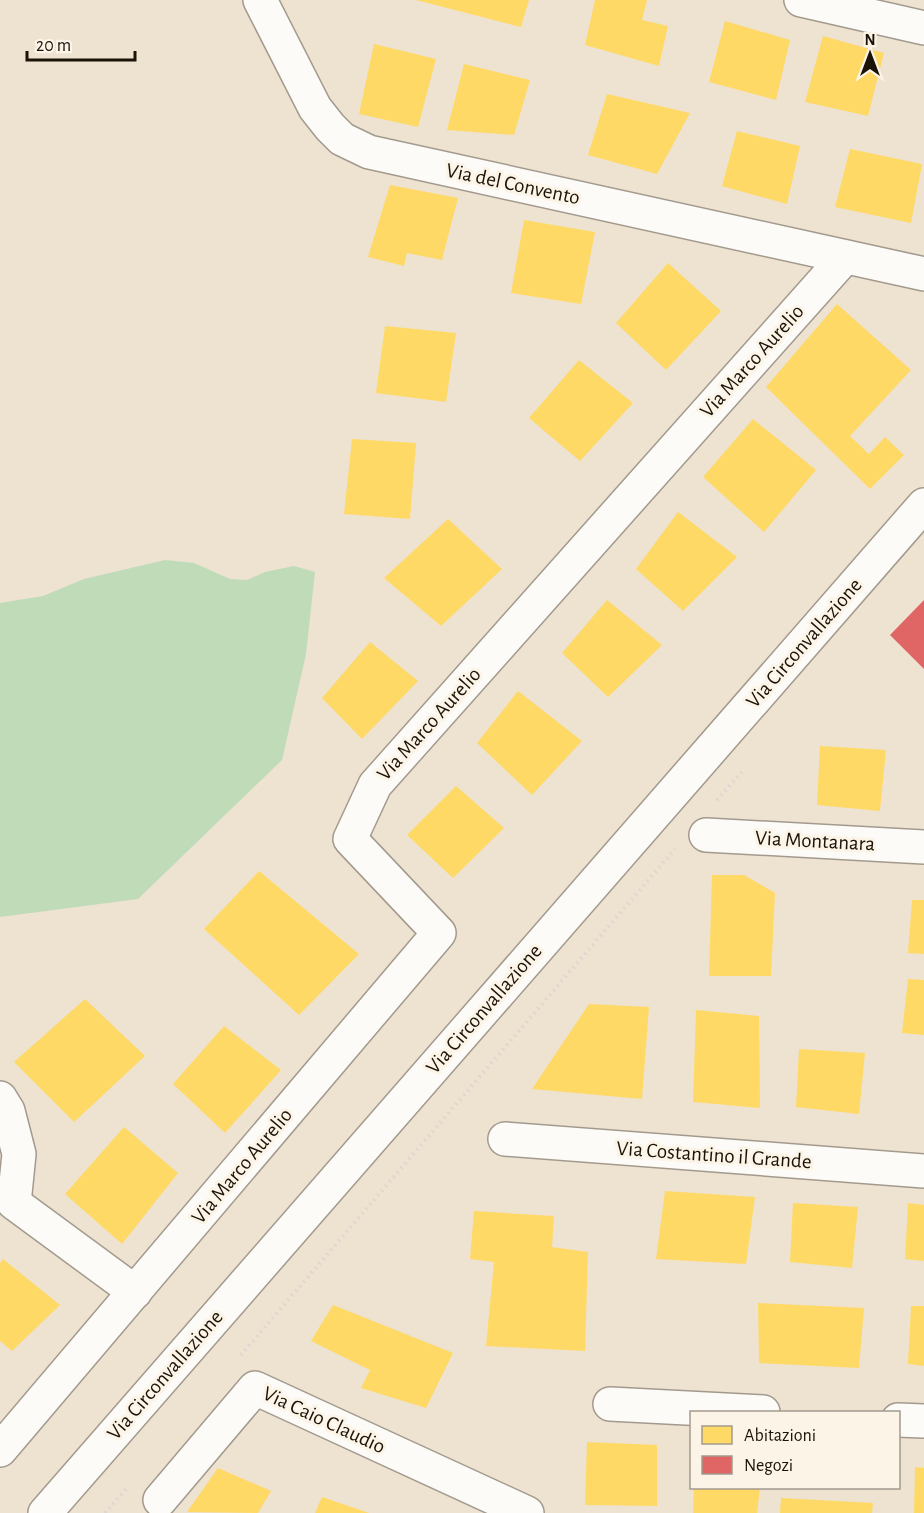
<svg xmlns="http://www.w3.org/2000/svg" width="924" height="1513" viewBox="0 0 924 1513" font-family="'Alegreya Sans',sans-serif">
<style>
.green{fill:#bfdbb8}
.homes{fill:#ffd966}
.shops{fill:#e06666}
.lines{fill:none;stroke-linecap:round;stroke-linejoin:round}
.minor-casing{stroke:#a39a8e;stroke-width:36}
.major-casing{stroke:#a39a8e;stroke-width:36}
.path{stroke:#dad6d0;stroke-width:4;stroke-dasharray:1.5 4.5;stroke-linecap:butt}
.minor{stroke:#fcfbf8;stroke-width:33}
.major{stroke:#fcfbf8;stroke-width:33}
.labels{text-anchor:middle;dominant-baseline:central;stroke-width:6;stroke-linejoin:round;paint-order:stroke}
.street-label{font-size:21px;fill:#1b1308;stroke:#fcf4e7}
</style>
<rect width="100%" height="100%" fill="#eee2d1"/>
<polygon class="green" points="165,560 194,563 230,579 247,580 265,572 294,566 315,572 306,654 282,760 138,899 0,917 0,603 43,596 84,579"/>
<g class="homes">
<polygon points="416,0 529,0 521,27"/>
<polygon points="595,0 647,0 642,20 668,26 659,66 585,45"/>
<polygon points="725,21 790,40 776,100 709,82"/>
<polygon points="823,36 884,53 868,116 805,102"/>
<polygon points="374,44 436,59 418,127 359,114"/>
<polygon points="464,64 530,80 514,135 447,130"/>
<polygon points="607,94 690,113 657,174 588,155"/>
<polygon points="737,131 800,146 787,204 722,186"/>
<polygon points="850,149 922,164 911,223 835,207"/>
<polygon points="390,185 458,198 442,260 407,253 404,266 368,257"/>
<polygon points="524,220 595,232 581,304 511,293"/>
<polygon points="668,263 721,311 666,370 616,323"/>
<polygon points="837,304 911,370 850,436 869,454 885,437 904,455 870,489 766,387"/>
<polygon points="385,326 456,333 446,402 376,393"/>
<polygon points="579,360 633,403 580,461 529,418"/>
<polygon points="753,419 816,470 764,532 703,477"/>
<polygon points="352,439 416,443 410,519 344,514"/>
<polygon points="678,512 737,557 683,611 636,569"/>
<polygon points="448,519 502,569 441,626 384,578"/>
<polygon points="607,600 662,645 608,697 562,653"/>
<polygon points="370,642 418,681 362,739 322,698"/>
<polygon points="518,691 582,741 532,795 477,743"/>
<polygon points="820,746 886,750 880,811 817,805"/>
<polygon points="456,786 504,828 453,878 407,835"/>
<polygon points="259,871 359,954 299,1015 204,929"/>
<polygon points="712,875 744,875 775,893 771,976 709,976"/>
<polygon points="912,900 924,900 924,954 908,953"/>
<polygon points="908,979 924,980 924,1035 902,1033"/>
<polygon points="85,999 145,1056 74,1122 14,1062"/>
<polygon points="589,1004 649,1007 642,1099 532,1089"/>
<polygon points="696,1010 759,1016 760,1108 693,1102"/>
<polygon points="224,1026 281,1070 225,1133 173,1084"/>
<polygon points="799,1049 865,1053 859,1114 796,1107"/>
<polygon points="124,1127 178,1173 122,1244 65,1194"/>
<polygon points="665,1191 755,1197 746,1264 656,1259"/>
<polygon points="793,1203 858,1207 852,1268 790,1262"/>
<polygon points="908,1203 924,1205 924,1261 905,1259"/>
<polygon points="474,1211 554,1216 552,1247 588,1252 585,1351 486,1346 494,1262 470,1259"/>
<polygon points="3,1259 60,1305 12,1351 0,1341 0,1263"/>
<polygon points="758,1303 864,1308 859,1368 759,1363"/>
<polygon points="333,1305 453,1353 426,1408 361,1388 370,1370 311,1341"/>
<polygon points="911,1306 924,1306 924,1366 908,1364"/>
<polygon points="587,1442 657,1445 657,1506 585,1505"/>
<polygon points="915,1467 924,1468 924,1513 914,1513"/>
<polygon points="218,1468 271,1491 258,1513 187,1512"/>
<polygon points="694,1488 760,1488 757,1513 693,1513"/>
<polygon points="322,1497 369,1513 315,1513"/>
<polygon points="781,1498 873,1503 872,1513 780,1513"/>
</g>
<polygon class="shops" points="924,600 924,669 890,635"/>
<g class="lines">
<defs>
<g id="minor">
<polyline points="260,0 315,108 330,127 342,139 369,152 924,274"/>
<polyline points="801,0 924,28"/>
<polyline points="706,835 924,847"/>
<polyline points="0,1098 8,1111 19,1154 14,1203 135,1292"/>
<polyline points="505,1139 924,1171"/>
<polyline points="610,1404 763,1412"/>
<polyline points="898,1420 924,1421"/>
<polyline points="0,1450 439,933 350,839 375,785 845,257"/>
<polyline points="160,1500 255,1388 527,1513"/>
</g>
<polyline id="major" points="45,1513 924,505"/>
</defs>
<use href="#minor" class="minor-casing"/>
<use href="#major" class="major-casing"/>
<g class="path">
<polyline points="717,800 742,772"/>
<polyline points="241,1355 675,849"/>
<polyline points="105,1513 126,1489"/>
</g>
<use href="#minor" class="minor"/>
<use href="#major" class="major"/>
</g>
<g class="labels">
<g class="street-label">
<text transform="translate(513 184) rotate(12)">Via del Convento</text>
<text transform="translate(752 361) rotate(-48)">Via Marco Aurelio</text>
<text transform="translate(804 643) rotate(-49)">Via Circonvallazione</text>
<text transform="translate(429 724) rotate(-48)">Via Marco Aurelio</text>
<text transform="translate(815 841) rotate(3)">Via Montanara</text>
<text transform="translate(484 1009) rotate(-49)">Via Circonvallazione</text>
<text transform="translate(714 1155) rotate(4)">Via Costantino il Grande</text>
<text transform="translate(242 1166) rotate(-50)">Via Marco Aurelio</text>
<text transform="translate(165 1375) rotate(-49)">Via Circonvallazione</text>
<text transform="translate(324 1420) rotate(25)">Via Caio Claudio</text>
</g>
</g>
<rect x="690" y="1411" width="210" height="78" fill="#fcf4e7" stroke="#a29a8e" stroke-width="1.5"/>
<rect x="702" y="1426" width="30" height="18" fill="#ffd966" stroke="#a29a8e" stroke-width="1.5"/>
<text x="744" y="1441" font-size="18" fill="#1b1308">Abitazioni</text>
<rect x="702" y="1456" width="30" height="18" fill="#e06666" stroke="#a29a8e" stroke-width="1.5"/>
<text x="744" y="1471" font-size="18" fill="#1b1308">Negozi</text>
<g transform="translate(870 54)" stroke="#fcf4e7" stroke-width="4.5" paint-order="stroke">
<path d="M0-4.5L10 22L0 15L-10 22Z" fill="#1b1308"/>
<text y="-9" font-size="16" font-weight="bold" text-anchor="middle" fill="#1b1308">N</text>
</g>
<path d="M27 51v9h108v-9" fill="none" stroke="#1b1308" stroke-width="3"/>
<text x="36" y="51" font-size="18" fill="#1b1308" stroke="#fcf4e7" stroke-width="4.5" paint-order="stroke">20 m</text>
</svg>
